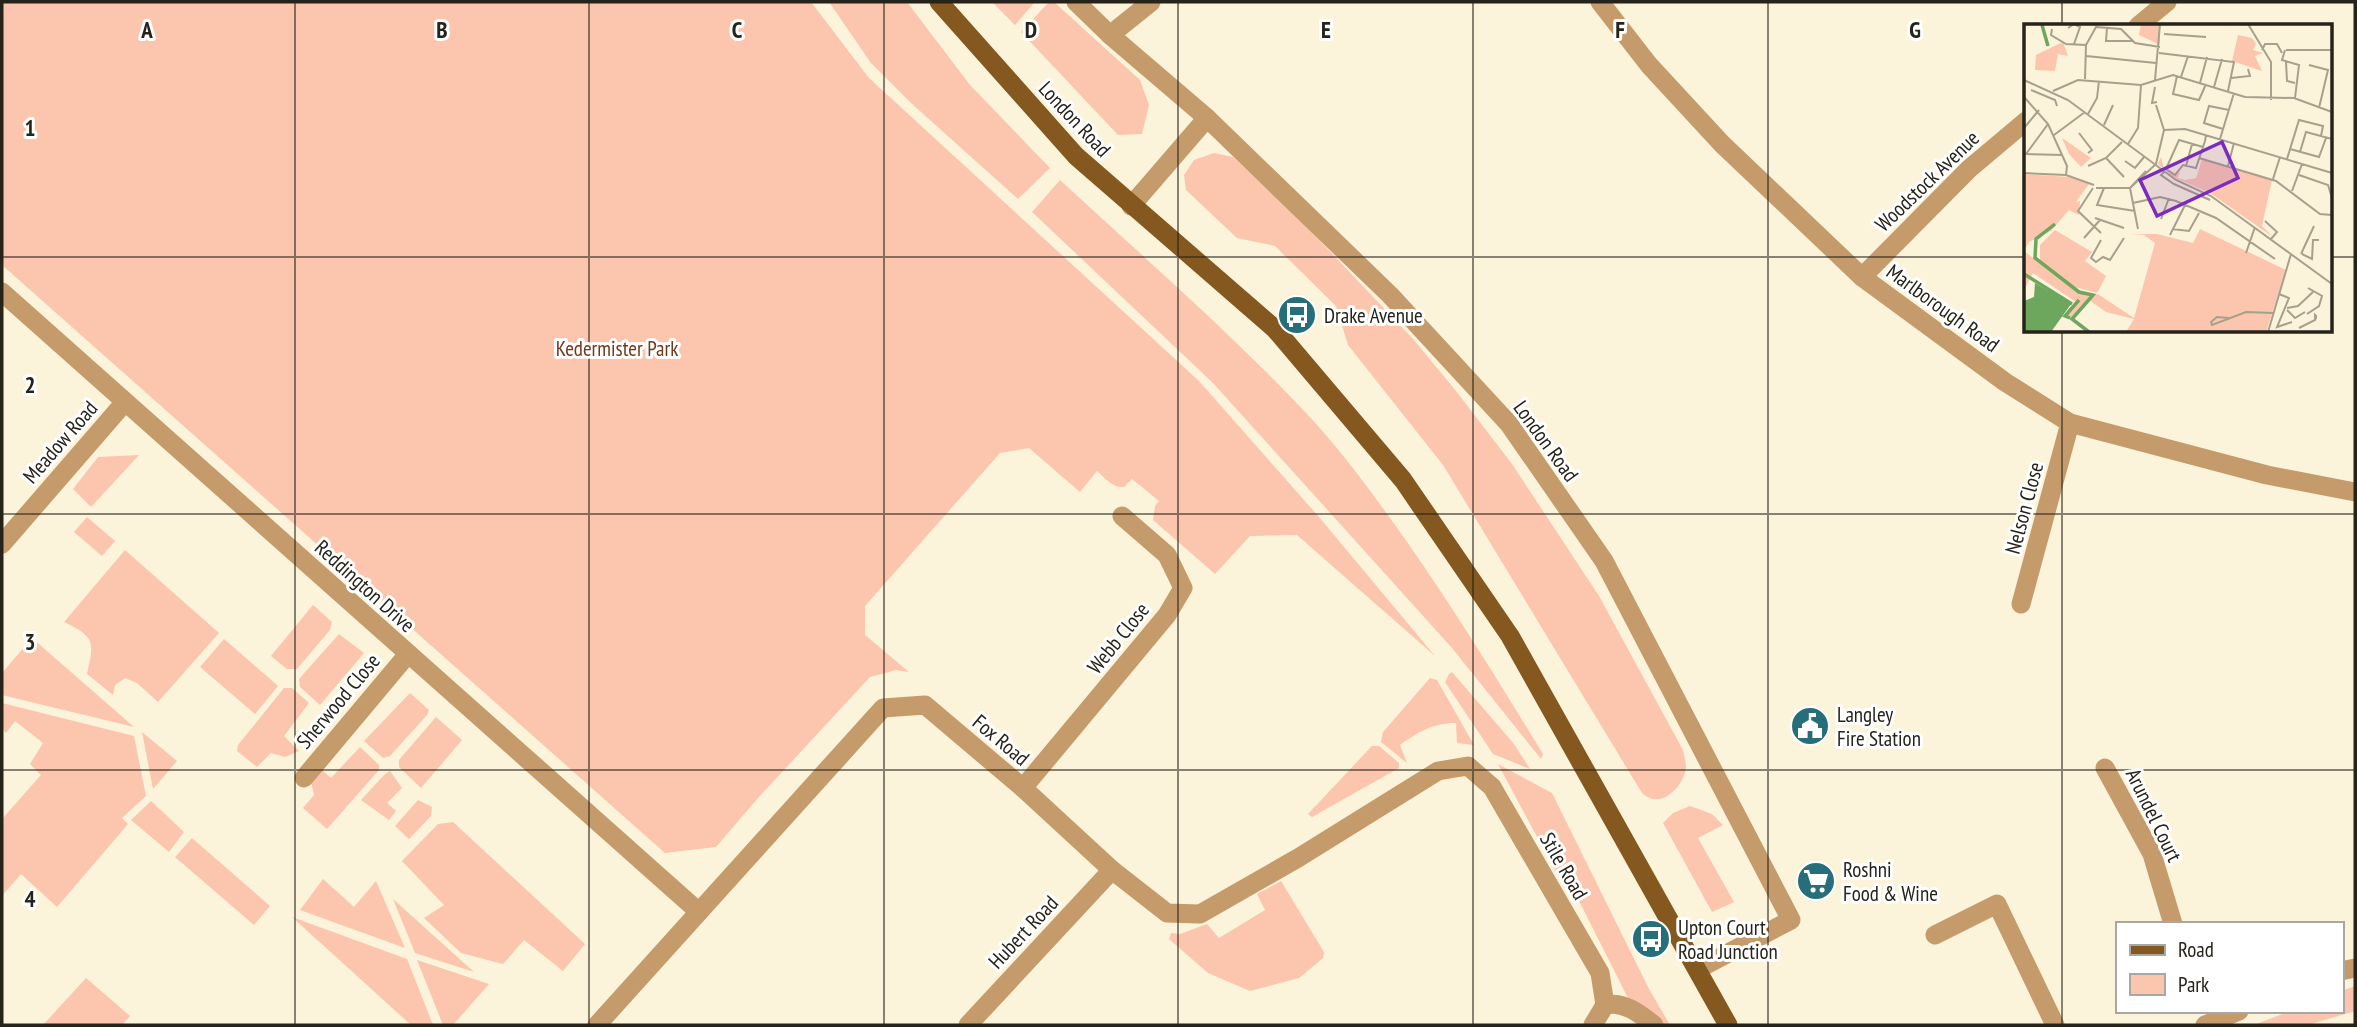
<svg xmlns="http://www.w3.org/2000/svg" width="2357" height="1027" viewBox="0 0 2357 1027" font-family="'PT Sans Narrow',sans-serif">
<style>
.green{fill:#fcc6ae}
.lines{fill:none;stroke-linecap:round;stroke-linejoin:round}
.minor{stroke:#c59b6b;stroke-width:19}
.primary{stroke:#84581f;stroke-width:19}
.grid{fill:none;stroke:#26231a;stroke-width:2;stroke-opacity:0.55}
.labels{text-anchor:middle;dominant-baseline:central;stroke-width:6;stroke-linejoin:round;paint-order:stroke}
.street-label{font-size:21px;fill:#26231a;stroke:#fff}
.poi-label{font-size:21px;fill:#26231a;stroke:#fff;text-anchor:start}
.park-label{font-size:21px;fill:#71381b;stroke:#fff}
.inset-river{fill:none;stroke:#6da75e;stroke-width:3.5}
.inset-road{fill:none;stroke:#a6a08d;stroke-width:2}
.view{fill:#7b2cbf;fill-opacity:0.15;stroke:#7b2cbf;stroke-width:3.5}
.inset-edge{fill:none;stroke:#26231a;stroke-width:3.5}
.grid-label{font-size:23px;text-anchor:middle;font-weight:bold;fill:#26231a;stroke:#fff;stroke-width:6;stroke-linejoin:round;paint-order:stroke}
</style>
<rect width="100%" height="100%" fill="#fbf3da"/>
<g class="green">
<path d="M 2,2 L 811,2 L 869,78 L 1199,381 L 1319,517 L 1435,656 L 1297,535 L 1250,536 L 1215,574 L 1153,520 L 1155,506 L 1159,501 L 1132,479 L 1124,487 C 1112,488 1105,478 1097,471 L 1080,492 L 1029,448 L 1000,453 L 865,606 L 865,635 L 909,672 L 896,670 L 870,677 L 758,798 L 716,847 L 665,853 L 2,265 Z"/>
<polygon points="829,2 907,2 970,85 1050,168 1018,199 911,103 871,63"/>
<polygon points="992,2 1035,2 1015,25"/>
<polygon points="1049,2 1054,2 1140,80 1149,105 1142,134 1118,135 1021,32"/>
<path d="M 1214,153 L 1233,157 L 1286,205 L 1414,340 L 1456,391 L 1512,464 L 1599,596 L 1683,750 C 1684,756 1686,762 1686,767 C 1684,787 1660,811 1642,793 L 1443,465 L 1348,345 L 1336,306 L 1275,246 L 1237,238 L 1186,190 L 1184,175 L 1194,160 Z"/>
<path d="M 1060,180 C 1143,257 1229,331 1307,414 C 1337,446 1364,482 1390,518 C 1445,594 1494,674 1543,754 L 1541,759 L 1452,648 L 1213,383 L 1032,212 Z"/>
<polygon points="139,455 91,507 73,489 98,457"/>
<polygon points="87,517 115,541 102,556 74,532"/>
<path d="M 125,550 L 219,633 L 158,702 L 137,683 L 125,678 L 115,685 L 113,695 L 87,674 C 94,643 96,637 64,622 Z"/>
<polygon points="313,605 332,622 330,630 297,669 287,669 271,656"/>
<polygon points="339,634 364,653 320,705 300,687 299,679"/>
<polygon points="32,638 134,727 2,695 2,673"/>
<polygon points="224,639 278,686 255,714 200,667"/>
<polygon points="1452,672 1514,744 1530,769 1493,754 1445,682 1449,674"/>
<path d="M 1430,678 L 1437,680 L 1474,745 L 1457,743 L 1456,723 C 1433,723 1418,732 1400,745 L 1407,763 L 1381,742 L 1383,732 Z"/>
<polygon points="284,688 292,688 309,703 284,736 299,751 285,757 271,753 257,767 237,751 238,745"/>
<polygon points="410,693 429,710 427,715 390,756 383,758 364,741"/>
<polygon points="2,703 134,736 146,796 122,818 128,824 57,907 21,874 2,896 2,819 41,775 30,764 43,743 15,721 6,733 2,729"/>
<polygon points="436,717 462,740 421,788 399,767 399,760"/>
<polygon points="142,732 177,761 153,789"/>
<polygon points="1372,746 1379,746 1399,763 1399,768 1312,817 1308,814"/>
<polygon points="360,747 379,765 379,770 327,829 303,808 314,795 310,777 315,764 331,778"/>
<polygon points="1498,764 1552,793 1649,989 1670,1025 1656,1025 1630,1002 1574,891 1558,876"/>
<polygon points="390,771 402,788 387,803 396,811 389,820 361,800 385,774"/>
<polygon points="418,800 432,807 431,816 409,839 395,826"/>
<polygon points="151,801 184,832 169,852 131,820"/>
<polygon points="1690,806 1712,814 1723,825 1698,838 1734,902 1712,912 1663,823 1673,813"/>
<polygon points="453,822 585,944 563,971 524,940 503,964 461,953 424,918 444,905 402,861 438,824"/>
<polygon points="192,838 270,906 254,925 175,857"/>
<polygon points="323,879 354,907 376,881 405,948 300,910"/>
<polygon points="1281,881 1324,952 1323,958 1299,978 1250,991 1208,973 1169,939 1171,933 1180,934 1207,924 1219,938 1265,910 1257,894"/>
<polygon points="393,899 474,972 415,953"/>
<polygon points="292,917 407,959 433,1025 411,1025"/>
<polygon points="417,960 489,984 453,1025 443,1025"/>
<polygon points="86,978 130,1016 122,1025 43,1025"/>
<polygon points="2355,986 2355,1011 2308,1025 2254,1025 2290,1011 2341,1011 2341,991"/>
</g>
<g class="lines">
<g class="minor">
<polyline points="1076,2 1110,35 1207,118 1390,295 1509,424 1604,561 1791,920 1698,969"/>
<polyline points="1600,2 1649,65 1722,144 1862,277 2005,382 2070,423 2267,475 2355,492"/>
<polyline points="2138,26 2167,2"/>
<polyline points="1110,35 1151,2"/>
<polyline points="1131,206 1207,118"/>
<polyline points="1862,277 1969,169 2026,121"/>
<polyline points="2,292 699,912"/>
<polyline points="2,544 125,402"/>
<polyline points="2021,604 2070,423"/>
<polyline points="2105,768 2152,854 2173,924"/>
<polyline points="304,778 408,654"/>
<polyline points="1023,788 1167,615 1183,588 1167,555 1122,516"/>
<polyline points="1935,935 1997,904 2055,1025"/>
<polyline points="2341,971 2355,968"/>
<path d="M 1605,1005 C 1624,1001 1640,1014 1654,1025"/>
<polyline points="597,1025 883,708 925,705 1023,788 1112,870 1167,913 1200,914 1298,858 1438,771 1468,766 1492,787 1600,973 1605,1005 1593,1025"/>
<polyline points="968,1025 1112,870"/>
<polyline points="2205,1025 2239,1011"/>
</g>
<polyline class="primary" points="939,2 1076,156 1275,329 1403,480 1510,636 1728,1025"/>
</g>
<path class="grid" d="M 295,2 L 295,1025M 589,2 L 589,1025M 884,2 L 884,1025M 1178,2 L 1178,1025M 1473,2 L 1473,1025M 1768,2 L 1768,1025M 2062,2 L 2062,26M 2,257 L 2026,257M 2331,257 L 2355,257M 2062,331 L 2062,1025M 2,514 L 2355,514M 2,770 L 2355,770"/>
<defs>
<symbol id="bus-disc" viewBox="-11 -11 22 22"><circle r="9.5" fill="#266f7a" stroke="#fff"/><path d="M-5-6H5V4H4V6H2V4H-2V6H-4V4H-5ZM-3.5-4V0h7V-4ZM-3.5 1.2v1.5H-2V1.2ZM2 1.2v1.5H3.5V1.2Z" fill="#fff"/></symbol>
<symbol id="civic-disc" viewBox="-11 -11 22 22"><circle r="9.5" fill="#266f7a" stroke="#fff"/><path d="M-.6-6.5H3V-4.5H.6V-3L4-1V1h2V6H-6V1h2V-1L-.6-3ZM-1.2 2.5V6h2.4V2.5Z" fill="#fff"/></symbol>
<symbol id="supermarket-disc" viewBox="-11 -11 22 22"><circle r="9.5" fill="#266f7a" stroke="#fff"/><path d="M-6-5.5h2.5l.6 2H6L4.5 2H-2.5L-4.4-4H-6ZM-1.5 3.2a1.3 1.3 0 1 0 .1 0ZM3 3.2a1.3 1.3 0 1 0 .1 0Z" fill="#fff"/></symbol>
</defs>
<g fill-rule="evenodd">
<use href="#bus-disc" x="1275" y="293" width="44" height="44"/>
<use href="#civic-disc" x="1788" y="704" width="44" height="44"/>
<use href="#supermarket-disc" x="1794" y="859" width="44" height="44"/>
<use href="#bus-disc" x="1629" y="917" width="44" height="44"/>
</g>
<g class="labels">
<g class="street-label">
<text transform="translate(1075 119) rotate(47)">London Road</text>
<text transform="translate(1927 181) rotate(-44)">Woodstock Avenue</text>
<text transform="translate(1943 308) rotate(36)">Marlborough Road</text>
<text transform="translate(1546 441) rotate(54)">London Road</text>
<text transform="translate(60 442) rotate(-49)">Meadow Road</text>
<text transform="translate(2024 508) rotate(-75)">Nelson Close</text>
<text transform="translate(365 586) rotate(42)">Reddington Drive</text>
<text transform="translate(1118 638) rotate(-51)">Webb Close</text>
<text transform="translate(338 701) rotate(-50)">Sherwood Close</text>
<text transform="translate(1001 740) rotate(40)">Fox Road</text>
<text transform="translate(2154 815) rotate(64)">Arundel Court</text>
<text transform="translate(1564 866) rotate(60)">Stile Road</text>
<text transform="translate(1023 932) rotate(-47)">Hubert Road</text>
</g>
<g class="poi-label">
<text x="1324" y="315">Drake Avenue</text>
<text x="1837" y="714">Langley<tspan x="1837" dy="24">Fire Station</tspan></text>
<text x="1843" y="869">Roshni<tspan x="1843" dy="24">Food &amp; Wine</tspan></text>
<text x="1678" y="927">Upton Court<tspan x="1678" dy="24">Road Junction</tspan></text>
</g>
<g class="park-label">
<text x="617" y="348">Kedermister Park</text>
</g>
</g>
<g transform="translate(2024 24)">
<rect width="308" height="308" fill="#fbf3da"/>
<path d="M 117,0 L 136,1 L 136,21 L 115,11 ZM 214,11 L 228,14 L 232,20 L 229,26 L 239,29 L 231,32 L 238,47 L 208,37 ZM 39,18 L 44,32 L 34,30 L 31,47 L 11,46 L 12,31 ZM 38,114 L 67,134 L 57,143 L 45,130 ZM 137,133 L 140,145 L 151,152 L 156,147 L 154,154 L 161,156 L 172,154 L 178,135 L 248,156 L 238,202 L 249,213 L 186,169 L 149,153 L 134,140 ZM 0,150 L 45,153 L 65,160 L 52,178 L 56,177 L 55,191 L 45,186 L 27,207 L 5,218 L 0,227 L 44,261 L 57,270 L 74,270 L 110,294 L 131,219 L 120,211 L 107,210 L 133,210 L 169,219 L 176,205 L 262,246 L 242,308 L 102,308 L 110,295 L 82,288 L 65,276 L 48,295 L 41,292 L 52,278 L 9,249 L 0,266 ZM 31,206 L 68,228 L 61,237 L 82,252 L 73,269 L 51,263 L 16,238 L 16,221 Z" fill="#fcc6ae"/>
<path d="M 11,259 L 47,280 L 27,308 L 0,308 L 0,277 L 10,273 Z" fill="#6da75e"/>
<path class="inset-river" d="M 18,1 L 24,22M 31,200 L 12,215 L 11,234 L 55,268 L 69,271 L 48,295 L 65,308M 0,250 L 48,280M 46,294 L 41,292 L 55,276"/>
<path class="inset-road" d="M 224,0 L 247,38 L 247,76M 44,4 L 50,0 L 56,3 L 50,20M 83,4 L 82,17 L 109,17M 28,5 L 27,11 L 42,20 L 62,21M 140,10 L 182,13M 62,21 L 72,3 L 97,5 L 111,19 L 136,23M 238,26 L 241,20 L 253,20 L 258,29M 261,26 L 258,36 L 275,41 L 271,74M 262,26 L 308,26M 135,29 L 210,38 L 204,67M 62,32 L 132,39M 262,38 L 263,57 L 271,59M 285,41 L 304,46 L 295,84M 153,52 L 149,70 L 175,76 L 182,60M 157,53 L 164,32M 207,54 L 226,52 L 224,45M 61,55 L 62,21M 0,56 L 44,76 L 152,156 L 187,172 L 308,260M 131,56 L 136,0M 176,59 L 183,33M 131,63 L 128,79 L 133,78M 190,63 L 198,35M 7,66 L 31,76 L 33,82M 29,67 L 54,56 L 117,61 L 149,51 L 221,73 L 270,74 L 308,88M 1,74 L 24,100 L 43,142 L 42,151M 64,90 L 73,74 L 75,57M 80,101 L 89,81M 0,104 L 15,86M 199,105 L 180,99 L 185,82 L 205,86M 140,106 L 161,105 L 308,149M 55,109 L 68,126 L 64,129M 30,111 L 61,88M 196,115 L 210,69M 104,120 L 114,104 L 117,61M 179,123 L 155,116 L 142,145 L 151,151 L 159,141 L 172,144 L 181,117 L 182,111M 266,125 L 295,133 L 302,114M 276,128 L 282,108 L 308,115M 1,130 L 39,131M 2,130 L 24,100M 82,134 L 100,153M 175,134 L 252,157 L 296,190 L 308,191M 263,135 L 275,96 L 299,102 L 297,112M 101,137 L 111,144 L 120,133M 64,142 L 82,134 L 98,118M 162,142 L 168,120M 204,142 L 210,119M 140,148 L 137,151 L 150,160 L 186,176M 0,149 L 42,151 L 70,161M 275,151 L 304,161 L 308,174M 249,155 L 256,133M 69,164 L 54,187 L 77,209M 72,164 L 106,164 L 132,140 L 140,106 L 132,81M 80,164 L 73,181 L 111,187M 106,164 L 114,205M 106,164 L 122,147M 268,167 L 278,140M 109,179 L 136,173 L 152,177 L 192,194 L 251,235 L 247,232M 71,194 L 100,204M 137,195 L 145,174M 241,197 L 253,208 L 247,215M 148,205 L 165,207 L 175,189M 146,211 L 161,181M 60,214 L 76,196M 77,216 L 67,234 L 72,238 L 79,233 L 86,236 L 100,214M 222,229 L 231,203M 277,230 L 290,202M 278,230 L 288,235 L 289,216 L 295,216M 255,270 L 265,274 L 253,303 L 268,298M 263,284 L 274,282 L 289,268M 263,286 L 271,294 L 281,288M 283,290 L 295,282 L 298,272 L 284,264M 205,294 L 193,293 L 187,298 L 188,301 L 222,288 L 249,289M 275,304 L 291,296 L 292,294 L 292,292 L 291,291 L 291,296M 244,308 L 267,230"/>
<path class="view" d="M 198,118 L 214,154 L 133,192 L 116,156 Z"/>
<rect width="308" height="308" class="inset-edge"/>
</g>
<g class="grid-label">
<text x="147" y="38">A</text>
<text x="442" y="38">B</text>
<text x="737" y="38">C</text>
<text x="1031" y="38">D</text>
<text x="1326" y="38">E</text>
<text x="1620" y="38">F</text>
<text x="1915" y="38">G</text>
<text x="30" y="136">1</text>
<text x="30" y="393">2</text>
<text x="30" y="650">3</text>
<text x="30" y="907">4</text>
</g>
<rect width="2357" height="1027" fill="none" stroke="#26231a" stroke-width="7"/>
<rect x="2116" y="922" width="228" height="91" fill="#ffffff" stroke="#a8a7a3" stroke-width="2"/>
<rect x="2130" y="945" width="35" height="10" fill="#84581f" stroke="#a8a7a3" stroke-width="2"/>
<text x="2178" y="957" font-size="21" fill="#26231a">Road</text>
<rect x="2130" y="974" width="35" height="21" fill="#fcc6ae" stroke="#a8a7a3" stroke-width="2"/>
<text x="2178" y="992" font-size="21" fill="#26231a">Park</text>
</svg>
